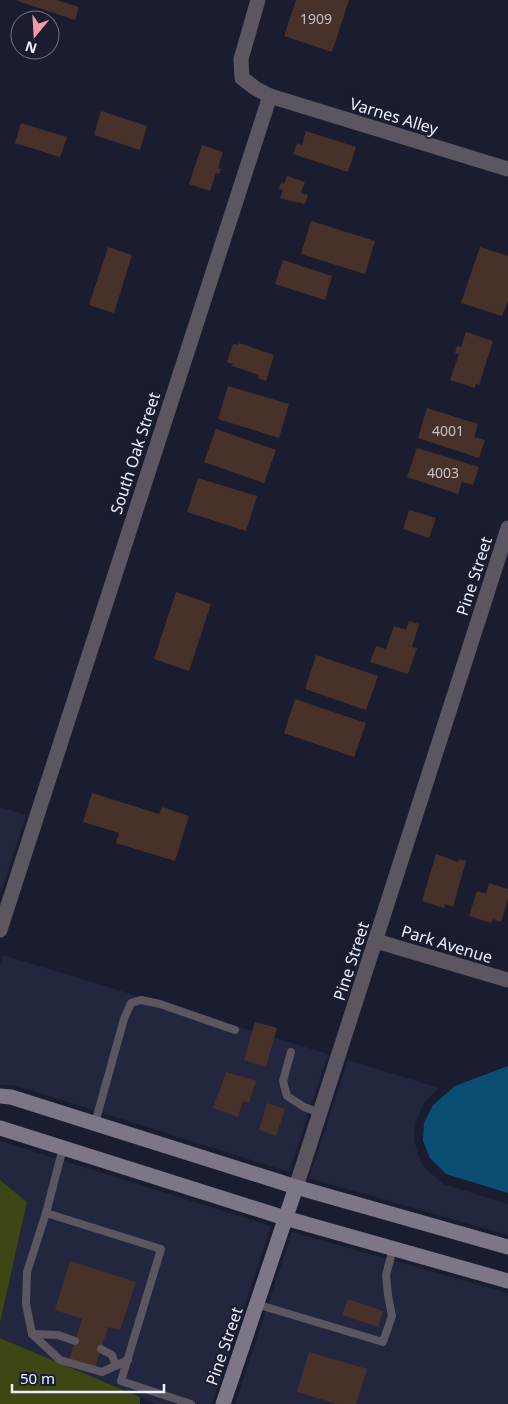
<svg xmlns="http://www.w3.org/2000/svg" width="508" height="1404" viewBox="0 0 508 1404" font-family="'Noto Sans',sans-serif">
<style>
.built{fill:#23263f}
.green{fill:#3e4613}
.water{fill:#0b4e74}
.building{fill:#483129}
.lines{fill:none;stroke-linecap:round;stroke-linejoin:round}
.lane{stroke:#5b5660;stroke-width:8}
.street{stroke:#5b5660;stroke-width:15}
.secondary{stroke:#7d7686;stroke-width:15}
.labels{text-anchor:middle;dominant-baseline:central;stroke-width:4;stroke-linejoin:round;paint-order:stroke}
.number-label{font-size:14px;fill:#c4c0c8}
.street-label{font-size:16px;fill:#edf0fd;stroke:#1a1d30}
</style>
<rect width="100%" height="100%" fill="#1a1d30"/>
<g class="built">
<polygon points="0,807 26,815 0,895"/>
<polygon points="3,955 328,1054 289,1172 14,1085 0,1085 0,964"/>
<polygon points="348,1060 439,1088 425,1101 415,1123 414,1141 421,1162 423,1166 443,1184 508,1204 508,1235 309,1178"/>
<polygon points="0,1141 271,1226 212,1404 156,1404 0,1338 0,1323 27,1202 0,1180"/>
<polygon points="292,1232 508,1293 508,1404 235,1404"/>
</g>
<g class="green">
<polygon points="0,1180 27,1202 0,1323"/>
<polygon points="0,1338 140,1397 140,1404 0,1404"/>
</g>
<polygon class="water" points="508,1066 508,1193 446,1174 430,1158 423,1141 424,1123 433,1105 455,1086"/>
<g class="building">
<polygon points="15,0 56,0 79,7 75,20"/>
<polygon points="296,0 349,0 332,52 284,36"/>
<polygon points="101,111 147,126 140,150 94,135"/>
<polygon points="21,123 67,137 60,157 15,143"/>
<polygon points="306,131 356,147 348,172 293,154 297,143 302,145"/>
<polygon points="202,145 223,152 218,168 221,169 219,174 216,173 210,191 189,184"/>
<polygon points="287,176 305,182 301,193 308,195 305,204 298,202 298,203 280,198 283,190 279,189 281,183 284,184"/>
<polygon points="311,221 375,241 365,274 301,254"/>
<polygon points="108,247 132,255 114,313 89,305"/>
<polygon points="480,247 508,256 508,301 502,316 461,303"/>
<polygon points="283,260 332,276 325,300 275,284"/>
<polygon points="466,332 493,341 479,385 476,384 475,388 450,380 459,354 455,353 457,346 461,347"/>
<polygon points="239,343 274,355 266,381 258,378 259,375 232,366 233,364 227,362 233,344 238,345"/>
<polygon points="228,386 289,404 279,438 218,419"/>
<polygon points="427,408 478,424 474,437 485,440 479,458 418,438"/>
<polygon points="216,429 276,450 264,483 204,462"/>
<polygon points="417,448 479,467 473,485 462,482 458,494 407,477"/>
<polygon points="198,478 257,496 246,531 187,512"/>
<polygon points="409,510 436,518 429,538 403,529"/>
<polygon points="176,592 211,604 189,671 154,659"/>
<polygon points="409,621 419,624 412,647 417,648 408,674 370,662 376,646 386,649 394,626 406,630"/>
<polygon points="316,655 378,676 366,710 305,689"/>
<polygon points="295,699 366,723 354,757 284,733"/>
<polygon points="92,793 159,814 162,807 189,816 175,861 116,843 119,833 83,822"/>
<polygon points="436,854 458,862 459,859 466,861 453,907 445,904 444,908 422,901"/>
<polygon points="489,883 508,889 508,899 501,922 493,919 491,923 469,916 477,891 486,894"/>
<polygon points="255,1022 277,1028 266,1067 244,1060"/>
<polygon points="226,1072 256,1081 249,1103 243,1101 238,1117 213,1108 218,1093 219,1093"/>
<polygon points="267,1103 285,1109 276,1136 259,1130"/>
<polygon points="70,1261 136,1282 120,1330 108,1327 95,1368 69,1360 82,1319 55,1310"/>
<polygon points="348,1299 383,1311 378,1327 342,1315"/>
<polygon points="309,1352 367,1369 356,1404 337,1404 297,1392"/>
</g>
<g class="lines">
<g class="lane">
<polyline points="291,1052 283,1081 287,1096 304,1107 320,1113"/>
<polyline points="95,1123 124,1019 131,1003 141,1000 160,1004 235,1030"/>
<polyline points="63,1148 46,1213 161,1249 121,1381 191,1404"/>
<polyline points="46,1213 27,1272 26,1304 32,1334 60,1360 102,1372 128,1360"/>
<polyline points="256,1304 383,1342 392,1316 388,1295 386,1275 393,1249"/>
<polyline points="32,1334 58,1335 75,1341"/>
<polyline points="101,1349 112,1355 116,1366"/>
</g>
<g class="street">
<polyline points="258,0 241,59 242,78 255,88 270,96 508,169"/>
<polyline points="0,930 270,96"/>
<polyline points="376,941 508,980"/>
<polyline points="296,1187 508,528"/>
</g>
<g class="secondary">
<polyline points="0,1096 11,1097 296,1187 508,1247"/>
<polyline points="0,1128 285,1218 508,1281"/>
<polyline points="223,1404 296,1187"/>
</g>
</g>
<g class="labels">
<g class="number-label">
<text x="316" y="18">1909</text>
<text x="448" y="430">4001</text>
<text x="443" y="472">4003</text>
</g>
<g class="street-label">
<text transform="translate(394 116) rotate(17)">Varnes Alley</text>
<text transform="translate(135 453) rotate(-72)">South Oak Street</text>
<text transform="translate(474 576) rotate(-72)">Pine Street</text>
<text transform="translate(447 944) rotate(17)">Park Avenue</text>
<text transform="translate(351 961) rotate(-72)">Pine Street</text>
<text transform="translate(224 1346) rotate(-71)">Pine Street</text>
</g>
</g>
<g transform="translate(35 35) rotate(198)"><circle r="24" fill="#1a1d30" stroke="#6e7182"/>
<path d="M0-4L9 19L0 12L-9 19Z" fill="#f39aa9"/>
<text y="-8" font-size="14" font-weight="bold" text-anchor="middle" fill="#edf0fd">N</text>
</g>
<path d="M12 1384v8h152v-8" fill="none" stroke="#edf0fd" stroke-width="2.5"/>
<text x="20" y="1384" font-size="15" fill="#edf0fd" stroke="#1a1d30" stroke-width="4" paint-order="stroke">50 m</text>
</svg>
